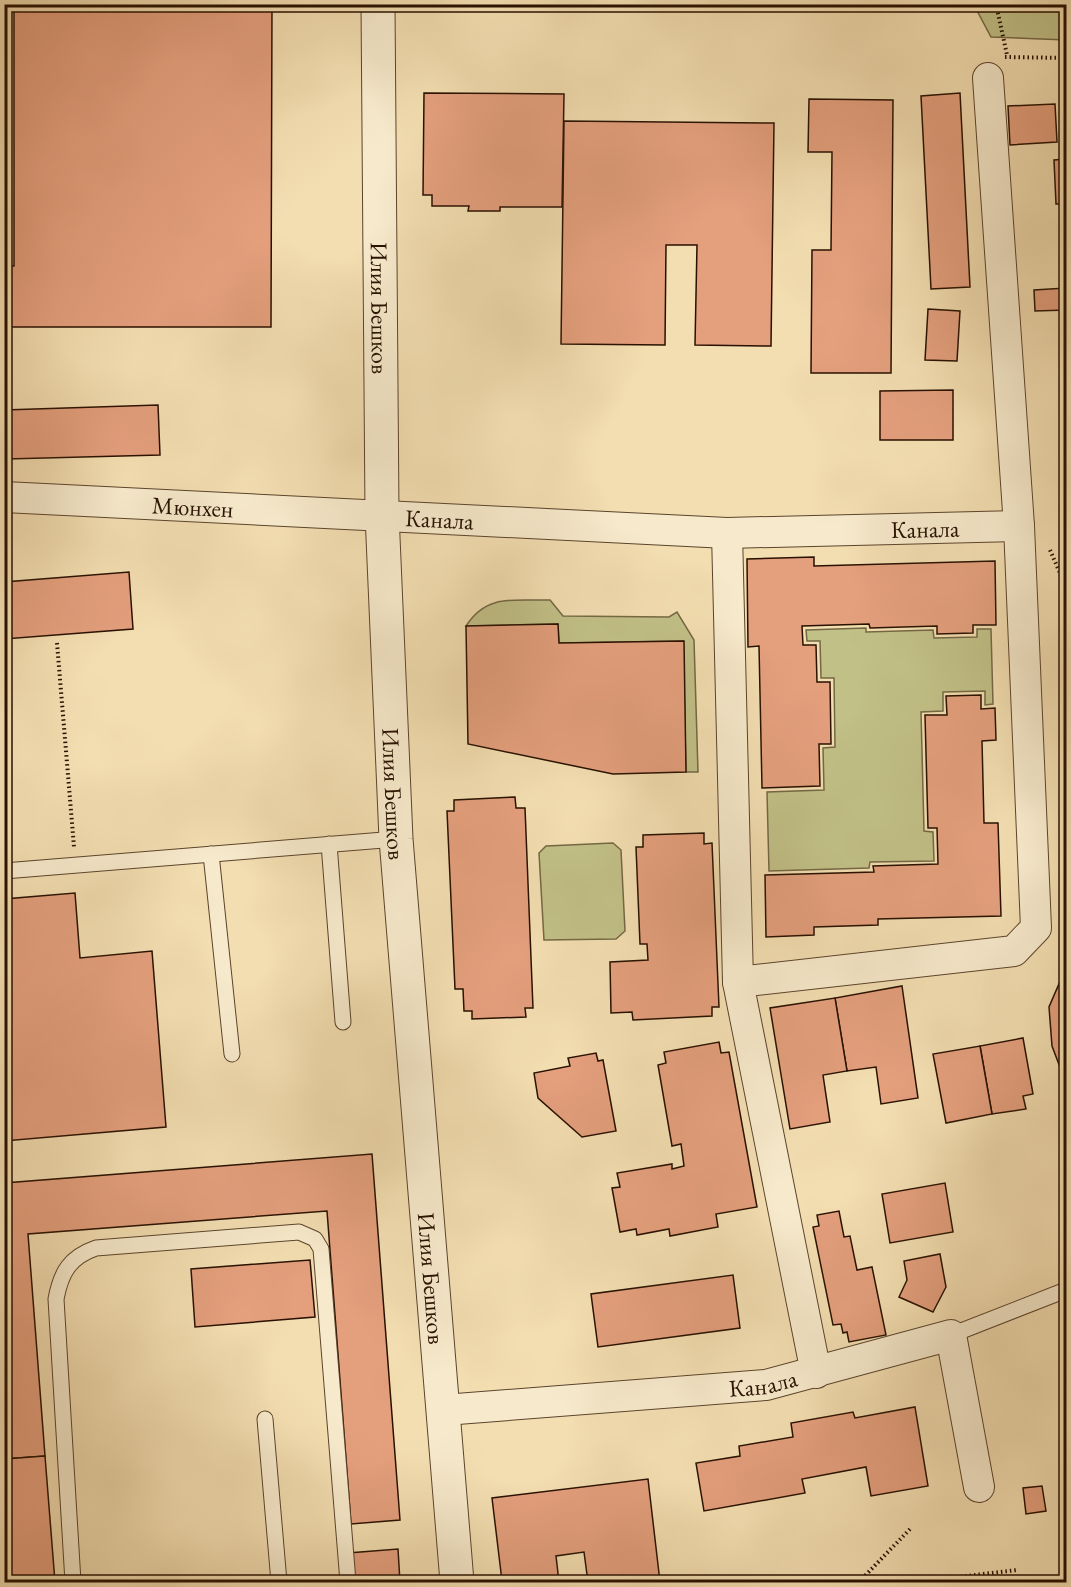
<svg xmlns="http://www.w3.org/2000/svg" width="1071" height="1587" viewBox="0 0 1071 1587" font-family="'EB Garamond',serif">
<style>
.green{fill:#c1c087;stroke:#746844;stroke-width:1.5}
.building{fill:#e49f7d;stroke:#281100;stroke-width:1.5}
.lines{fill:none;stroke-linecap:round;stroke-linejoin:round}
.service-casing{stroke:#5b442c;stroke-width:17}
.minor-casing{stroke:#5b442c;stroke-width:32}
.tertiary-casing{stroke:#5b442c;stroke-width:35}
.path{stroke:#281100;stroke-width:4;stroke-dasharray:1.5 3;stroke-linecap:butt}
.service{stroke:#f7eacc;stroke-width:15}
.minor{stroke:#f7eacc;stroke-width:30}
.tertiary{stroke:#f7eacc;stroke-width:33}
.labels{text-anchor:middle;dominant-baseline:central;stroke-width:5;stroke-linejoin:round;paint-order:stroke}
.street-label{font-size:24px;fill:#281100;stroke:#f7eacc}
</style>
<rect width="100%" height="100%" fill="#f3deb1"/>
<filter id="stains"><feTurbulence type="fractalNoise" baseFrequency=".00333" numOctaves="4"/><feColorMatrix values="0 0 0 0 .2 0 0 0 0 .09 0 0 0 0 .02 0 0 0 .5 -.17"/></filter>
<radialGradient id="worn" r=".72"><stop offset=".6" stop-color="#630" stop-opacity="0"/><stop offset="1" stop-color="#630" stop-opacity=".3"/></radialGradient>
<g class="green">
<polygon points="974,5 1066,5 1066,40 991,37"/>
<path d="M 550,600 L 563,616 L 669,617 L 677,612 L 694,640 L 698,772 L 686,772 L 683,641 L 559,643 L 558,624 L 466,626 C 487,593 515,601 550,600 Z"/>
<polygon points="866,628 866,632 933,630 934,638 977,637 977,629 991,629 993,704 985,705 985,691 943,692 943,711 921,712 924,831 933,832 934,861 870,862 869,868 769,871 767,792 824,790 823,748 835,747 834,678 821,678 820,641 807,641 806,630"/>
<polygon points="613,843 621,850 625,931 616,939 544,940 539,853 546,846"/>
</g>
<g class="building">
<polygon points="14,4 272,4 271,327 4,327 4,266 14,266"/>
<polygon points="424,93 564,94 562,207 500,207 500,211 468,211 469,206 432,206 432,195 423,195"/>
<polygon points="960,93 970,287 931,289 921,96"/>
<polygon points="809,99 893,100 891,373 811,373 812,250 831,250 832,152 808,152"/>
<polygon points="1055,104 1057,142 1010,145 1008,106"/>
<polygon points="564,121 774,123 771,346 695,345 697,245 666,245 665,345 561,344"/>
<polygon points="1066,159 1066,204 1056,204 1054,160"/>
<polygon points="1066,288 1066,310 1035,311 1034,290"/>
<polygon points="928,309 960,311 957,361 925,360"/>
<polygon points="953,390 953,440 880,440 880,391"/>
<polygon points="158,405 160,455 6,459 4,410"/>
<polygon points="814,557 814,566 995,561 996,625 973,625 973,633 937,634 937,626 870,628 869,624 802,626 803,645 816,645 817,682 830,682 831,744 819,744 820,786 762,788 759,646 748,647 747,559"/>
<polygon points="129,572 133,629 4,639 4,582"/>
<polygon points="558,624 559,643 684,641 686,772 613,774 468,744 466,626"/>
<polygon points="981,695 981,709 995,708 996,740 982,741 984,823 998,823 1001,916 878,919 878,925 814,927 814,935 766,937 765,875 874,872 873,866 938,864 937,828 928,828 925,715 947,715 946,696"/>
<polygon points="1061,717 1066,717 1066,925"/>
<polygon points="515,797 516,808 525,808 533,1008 525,1008 526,1017 472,1019 472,1011 464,1011 463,989 455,989 447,811 454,811 454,800"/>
<polygon points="704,833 704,844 712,843 719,1007 712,1007 712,1016 633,1020 632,1012 611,1013 610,962 648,960 647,944 640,944 636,847 643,847 643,835"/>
<polygon points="75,893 80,958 152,951 166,1127 4,1141 4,899"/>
<polygon points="1066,976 1066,1083 1052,1046 1049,1007 1062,977"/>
<polygon points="902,986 918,1098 881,1104 876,1067 847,1071 835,998"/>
<polygon points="835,998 847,1071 823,1075 830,1122 790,1129 770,1008"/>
<polygon points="1023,1038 1033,1094 1023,1096 1026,1109 992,1114 980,1046"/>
<polygon points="719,1042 721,1053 729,1052 757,1207 716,1214 718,1227 670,1236 669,1229 637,1235 636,1229 620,1232 612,1188 620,1187 617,1173 672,1164 672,1169 684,1166 681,1144 672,1146 658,1065 666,1063 664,1052"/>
<polygon points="980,1046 992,1114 946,1123 933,1054"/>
<polygon points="596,1053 598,1061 603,1060 616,1131 582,1137 538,1098 534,1073 570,1066 568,1058"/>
<polygon points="372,1154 400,1520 351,1524 327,1211 28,1234 45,1456 4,1459 4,1183"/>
<polygon points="945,1183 953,1232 890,1243 882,1194"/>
<polygon points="839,1211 844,1237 850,1236 857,1270 872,1267 886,1335 849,1342 847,1332 843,1333 841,1324 833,1325 813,1227 819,1226 817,1215"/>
<polygon points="940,1254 946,1287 933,1312 899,1297 907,1280 904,1261"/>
<polygon points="310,1260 315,1317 195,1327 191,1269"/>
<polygon points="733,1275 740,1328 598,1347 591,1294"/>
<polygon points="915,1407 928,1486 871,1496 866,1467 802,1479 805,1493 704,1511 696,1463 740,1456 739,1446 793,1437 791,1423 853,1412 855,1418"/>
<polygon points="45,1456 55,1582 5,1582 4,1459"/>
<polygon points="648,1479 660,1582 588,1582 584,1552 556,1556 559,1582 526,1582 525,1578 502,1581 492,1498"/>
<polygon points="1042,1486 1046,1511 1026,1514 1023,1488"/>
<polygon points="398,1549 400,1582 350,1582 348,1553"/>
</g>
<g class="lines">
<defs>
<g id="service">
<polyline points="329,844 343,1022"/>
<polyline points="211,854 232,1054"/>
<polyline points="4,871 396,839"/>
<polyline points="951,1335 1066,1290"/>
<polyline points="265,1419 279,1582"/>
<path d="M 73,1582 L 56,1299 C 61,1272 70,1257 96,1248 L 299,1232 L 315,1239 L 321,1249 L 348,1582"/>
</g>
<g id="minor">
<path id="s1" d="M 4,497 L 727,533 L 1019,526"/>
<polyline points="727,533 738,982 816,1373"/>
<polyline points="738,982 1014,951 1036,928 1019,526 988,78"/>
<path id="s2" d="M 444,1410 L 766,1385 L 951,1335 L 979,1487"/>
</g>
<g id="tertiary">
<path id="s3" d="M 378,4 L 382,514 L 396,839 L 457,1582"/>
</g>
</defs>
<use href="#service" class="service-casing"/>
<use href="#minor" class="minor-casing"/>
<use href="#tertiary" class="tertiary-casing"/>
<g class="path">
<polyline points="996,4 1007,55"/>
<polyline points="1005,57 1066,58"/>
<polyline points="1050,550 1066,587"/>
<polyline points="57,643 74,847"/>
<polyline points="859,1582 911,1528"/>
<polyline points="916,1582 1017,1570"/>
</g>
<use href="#service" class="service"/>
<use href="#minor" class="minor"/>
<use href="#tertiary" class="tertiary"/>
</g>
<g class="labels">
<g class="street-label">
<text stroke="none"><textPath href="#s3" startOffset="304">Илия Бешков</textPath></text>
<text stroke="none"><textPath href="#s1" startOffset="189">Мюнхен</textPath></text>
<text stroke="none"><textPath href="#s1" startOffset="436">Канала</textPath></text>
<text stroke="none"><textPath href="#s1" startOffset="922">Канала</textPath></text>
<text stroke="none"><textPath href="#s3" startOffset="790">Илия Бешков</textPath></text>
<text stroke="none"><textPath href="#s3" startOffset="1276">Илия Бешков</textPath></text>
<text stroke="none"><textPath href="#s2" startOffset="320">Канала</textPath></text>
</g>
</g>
<rect width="1071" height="1587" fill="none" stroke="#f3deb1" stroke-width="24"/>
<rect x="6" y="6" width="1059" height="1575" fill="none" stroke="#281100" stroke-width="3"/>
<rect x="12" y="12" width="1047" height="1563" fill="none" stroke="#281100" stroke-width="1.5"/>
<rect width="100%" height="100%" filter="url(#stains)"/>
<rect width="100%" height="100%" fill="url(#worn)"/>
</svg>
